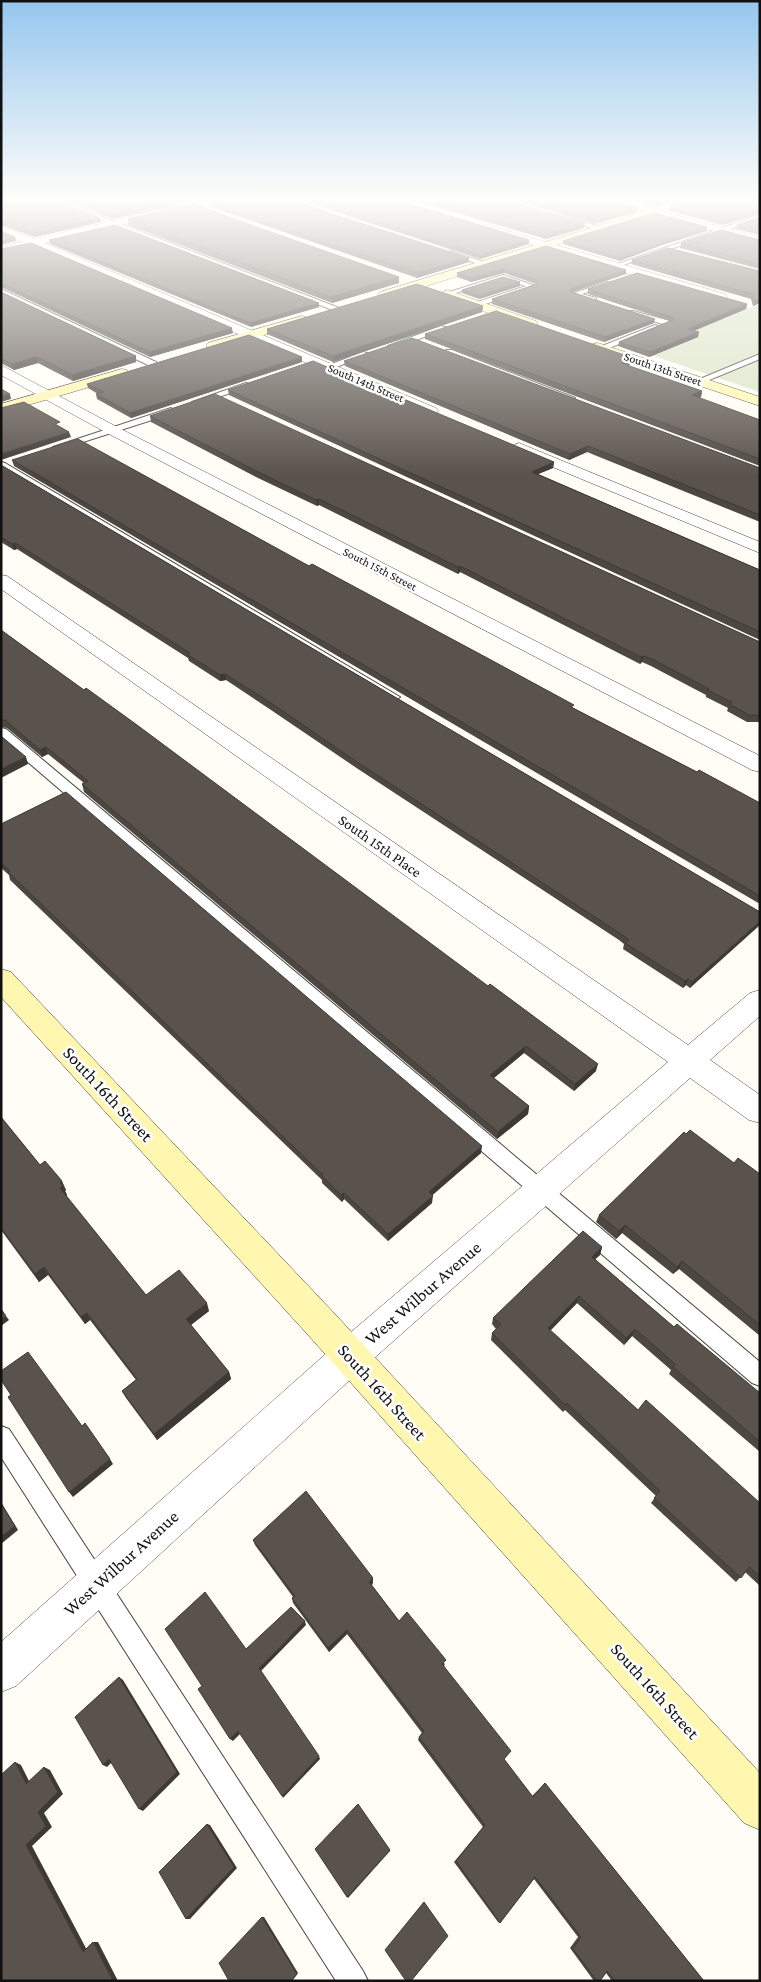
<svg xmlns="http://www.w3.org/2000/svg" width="761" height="1982" viewBox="0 0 761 1982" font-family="'Crimson Pro',serif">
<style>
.cemetery{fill:#d9e3c4}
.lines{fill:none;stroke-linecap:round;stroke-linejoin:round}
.lane-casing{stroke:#444;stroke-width:2}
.street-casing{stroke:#444;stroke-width:1}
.secondary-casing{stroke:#333;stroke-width:1}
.lane{fill:#fff;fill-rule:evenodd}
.street{fill:#fff;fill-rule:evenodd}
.secondary{fill:#fff6b0;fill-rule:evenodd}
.wall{fill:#4d4742}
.shaded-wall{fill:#3f3936}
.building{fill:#5a524d;stroke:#3f3936}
.labels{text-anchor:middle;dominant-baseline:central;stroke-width:5;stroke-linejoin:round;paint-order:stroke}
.far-street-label{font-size:12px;fill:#111;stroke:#fff}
.street-label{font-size:15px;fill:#111;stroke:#fff}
.near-street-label{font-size:18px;fill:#111;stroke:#fff}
</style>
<rect width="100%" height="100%" fill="#fffdf5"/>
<polygon class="cemetery" points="760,304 760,392 639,351"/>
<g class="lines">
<defs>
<g id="lane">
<polygon points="44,198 53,198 342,309 335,311"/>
<polygon points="760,215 760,219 617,267 612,266"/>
<polygon points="565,216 603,228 604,229 601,231 563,219"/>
<polygon points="450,251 487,263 488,264 485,266 448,254"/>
<polygon points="503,275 536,286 477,307 474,303 526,286 503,279 449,295 443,294"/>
<polygon points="607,282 612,283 582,294 596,298 596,302 571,294"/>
<polygon points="1,289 156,362 157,364 150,366 1,294"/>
<polygon points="633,311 670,321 671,323 667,325 630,315 630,311"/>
<polygon points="655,325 662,327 604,350 597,348"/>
<polygon points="441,326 448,328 395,348 388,346"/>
<polygon points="446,350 452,350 575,398 568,400 446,354"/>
<polygon points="363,352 370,354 331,369 324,367"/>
<polygon points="760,354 760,359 702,383 695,381"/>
<polygon points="246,383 253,385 199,404 192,402"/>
<polygon points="171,408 175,411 174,413 61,449 53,447"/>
<polygon points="1,462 5,463 400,697 394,701 390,700 1,468"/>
<polygon points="1,728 6,729 760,1362 760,1386 752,1383 1,739"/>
<polygon points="1,1426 9,1429 363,1971 368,1981 336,1981 1,1457"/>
</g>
<g id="street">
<polygon points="215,198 234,198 44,243 436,408 438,411 436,414 426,414 32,246 1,253 1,247 22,242 1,233 1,226 34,239"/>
<polygon points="593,198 610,198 760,237 760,243"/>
<polygon points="494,227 725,294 727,297 725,300 717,300 490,232 490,228"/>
<polygon points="1,365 117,427 760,756 760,772 752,770 107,433 1,375"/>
<polygon points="519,443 760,542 760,553 514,451 511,448 514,445"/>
<polygon points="1,575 7,576 688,1045 750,993 760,990 760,1016 710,1060 760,1095 760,1123 749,1120 690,1078 363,1368 16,1686 1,1692 1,1642 337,1344 668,1062 1,589"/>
</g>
<g id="secondary">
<polygon points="164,198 179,198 229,217 220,219"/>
<polygon points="690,198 706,198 388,298 380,298 378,295 380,292"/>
<polygon points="447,290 536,321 538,324 532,328 528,327 443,297 441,294"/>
<polygon points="302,316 306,317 308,320 306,323 213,350 206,346 208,343"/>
<polygon points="598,343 760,397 760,406 593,350 591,347 593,344"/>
<polygon points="122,369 127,370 129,373 127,376 1,413 1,404"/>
<polygon points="1,969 11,972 333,1312 760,1773 760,1830 744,1823 309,1336 1,997"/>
</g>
</defs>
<use href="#lane" class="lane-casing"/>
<use href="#street" class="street-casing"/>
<use href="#secondary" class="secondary-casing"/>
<use href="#lane" class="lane"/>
<use href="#street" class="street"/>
<use href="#secondary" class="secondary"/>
</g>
<g class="wall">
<polygon points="1,198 101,222 34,237 1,225"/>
<polygon points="59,198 170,198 177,205 113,219"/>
<polygon points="185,198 206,198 193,201"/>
<polygon points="293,198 390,198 529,240 529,244 480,259"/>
<polygon points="405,198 498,198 585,223 584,228 546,239"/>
<polygon points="506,198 603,198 637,212 595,224"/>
<polygon points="618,198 683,198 653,207"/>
<polygon points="760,198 723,225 669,211 670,207"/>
<polygon points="208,202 469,258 469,262 417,278 208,206"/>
<polygon points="760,217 760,235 736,229 737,225"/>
<polygon points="128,219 399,277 399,283 332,303 128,225"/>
<polygon points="707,231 662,245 620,261 563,244 563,241"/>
<polygon points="49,240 319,307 251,327 50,244"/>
<polygon points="760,240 760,269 680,248 681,243"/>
<polygon points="546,246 626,270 626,274 573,292 654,323 604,342 492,304 492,299 536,284 504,273 471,282 457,277 457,273"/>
<polygon points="1,249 233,333 150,357 1,287"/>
<polygon points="632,260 760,271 760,303 753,306 751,299 631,264"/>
<polygon points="520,286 479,299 462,293 462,290"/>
<polygon points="588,289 747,304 746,309 694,331 698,337 649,357 618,346 619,342 670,321 588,294"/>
<polygon points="1,292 136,356 136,362 73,381 38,363 14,370 1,363"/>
<polygon points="483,306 482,312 333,362 267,334 267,329"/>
<polygon points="425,334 632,364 628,366 702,391 701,397 699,398 760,420 760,466 425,339"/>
<polygon points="344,361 760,468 760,522 587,452 569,460 345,366"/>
<polygon points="302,362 131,418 97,399 96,394 98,394 88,388 87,384"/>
<polygon points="228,390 554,462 553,468 538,474 760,570 760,640 229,395"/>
<polygon points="150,416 760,642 760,722 747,722 727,711 728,708 706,697 706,695 651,666 642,662 640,664 460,572 458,574 319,505 317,506 258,478 151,422"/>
<polygon points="12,460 309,566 573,708 697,772 760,803 760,904 14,466"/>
<polygon points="1,465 760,912 690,988 686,985 683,988 623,949 624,944 619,940 358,769 271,710 226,680 220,681 189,661 188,658 17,549 14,550 1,542"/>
<polygon points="1,630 596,1071 574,1091 524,1053 494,1078 529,1106 528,1114 497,1139 84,792 82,784 84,783 48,754 42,757 7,728 1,727"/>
<polygon points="1,824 481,1153 432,1195 432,1203 388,1241 344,1199 342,1202 322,1183 322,1180 10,880 9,875 1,868"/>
<polygon points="1,1117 40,1165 66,1190 65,1191 67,1195 66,1196 146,1295 209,1311 191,1325 229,1372 231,1379 157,1440 126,1398 122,1391 136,1380 90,1320 85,1324 48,1275 39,1282 1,1230"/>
<polygon points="734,1163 760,1174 760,1336 679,1269 673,1274 622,1233 616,1239 596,1222 599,1215"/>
<polygon points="602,1247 600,1255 595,1259 674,1327 760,1393 760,1452 669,1374 671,1370 632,1336 624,1345 577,1303 550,1331 638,1410 760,1503 760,1586 745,1572 736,1582 651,1503 656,1496 565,1410 563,1412 491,1340 492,1333 496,1329 492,1324 493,1318"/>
<polygon points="253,1540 373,1583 372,1585 399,1621 445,1664 444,1666 504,1760 532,1796 545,1783 704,1981 612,1981 606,1973 600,1981 594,1981 570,1948 578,1937 534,1879 500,1923 498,1922 454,1862 483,1827 418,1740 419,1737 422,1733 347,1634 329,1652 293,1603 292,1598 293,1597 255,1545"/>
</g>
<g class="shaded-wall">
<polygon points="193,198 206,198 193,201"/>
<polygon points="669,198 683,198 653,207 654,203"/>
<polygon points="177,200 177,205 113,219 113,215"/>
<polygon points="638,208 637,212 595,224 596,220"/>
<polygon points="760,210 760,214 723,225 724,221"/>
<polygon points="100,218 101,222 34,237 33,233"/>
<polygon points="585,223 584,228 546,239 546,235"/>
<polygon points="707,227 707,231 662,245 620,261 621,258 663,242"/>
<polygon points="15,237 16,241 1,245 1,241"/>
<polygon points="529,240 529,244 480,259 480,255"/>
<polygon points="469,258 469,262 417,278 417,273"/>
<polygon points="504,269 504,273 471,282 471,278"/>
<polygon points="626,270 626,274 569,293 570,289"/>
<polygon points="399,277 399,283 332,303 331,297"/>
<polygon points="520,282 520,286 479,299 480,296"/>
<polygon points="760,299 760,303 753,306 754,301"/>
<polygon points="319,303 319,307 251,327 250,323"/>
<polygon points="747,304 746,309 687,333 688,329"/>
<polygon points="483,306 482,312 333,362 333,356"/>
<polygon points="655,319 654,323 604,342 605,337"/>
<polygon points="232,328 233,333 150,357 150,352"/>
<polygon points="699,332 698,337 649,357 650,352"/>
<polygon points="136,356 136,362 73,381 72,375"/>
<polygon points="37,357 38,363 14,370 12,364"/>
<polygon points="302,357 302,362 131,418 130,413"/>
<polygon points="633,358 632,364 620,369 621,363"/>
<polygon points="702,391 701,397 691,401 692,395"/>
<polygon points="10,394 11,399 1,402 1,396"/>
<polygon points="69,432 71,437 1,460 1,454"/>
<polygon points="588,446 587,452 569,460 570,454"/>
<polygon points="554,462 553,468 531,477 532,472"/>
<polygon points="319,499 319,505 317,506 316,500"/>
<polygon points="15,543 17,549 14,550 12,544"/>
<polygon points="460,566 460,572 458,574 458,567"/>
<polygon points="644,656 642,662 640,664 641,657"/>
<polygon points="225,674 226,680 220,681 220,675"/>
<polygon points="46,747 48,754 42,757 40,750"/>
<polygon points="26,757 28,764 1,778 1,769"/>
<polygon points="760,921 760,925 690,988 692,982"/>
<polygon points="688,979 686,985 683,988 685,981"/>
<polygon points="526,1046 524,1053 489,1082 490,1075"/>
<polygon points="598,1064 596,1071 574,1091 575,1084"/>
<polygon points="529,1106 528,1114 497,1139 498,1132"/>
<polygon points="482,1146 481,1153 428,1199 429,1192"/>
<polygon points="62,1181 66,1190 65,1191 67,1195 64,1197 60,1188 60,1183"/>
<polygon points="344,1193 344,1199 342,1202 341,1195"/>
<polygon points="433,1196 432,1203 388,1241 388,1234"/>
<polygon points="625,1225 622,1233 616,1239 619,1231"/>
<polygon points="602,1247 600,1255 590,1264 592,1257"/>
<polygon points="682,1261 679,1269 673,1274 677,1267"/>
<polygon points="44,1267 48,1275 39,1282 35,1274"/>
<polygon points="579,1296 577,1303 546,1335 548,1328"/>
<polygon points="207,1303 209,1311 188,1327 186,1319"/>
<polygon points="87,1313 90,1320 85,1324 81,1317"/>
<polygon points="6,1316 9,1320 1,1326 1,1319"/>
<polygon points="635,1329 632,1336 624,1345 626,1338"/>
<polygon points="229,1372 231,1379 157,1440 154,1434"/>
<polygon points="110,1459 113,1464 73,1497 69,1492"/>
<polygon points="1,1502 18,1530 1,1544"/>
<polygon points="373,1578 373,1583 369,1587 369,1582"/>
<polygon points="305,1621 306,1625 260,1672 259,1668"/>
<polygon points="347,1630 347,1634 329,1652 328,1648"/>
<polygon points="119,1677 123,1680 180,1774 143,1811 139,1809"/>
<polygon points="238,1731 240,1734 233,1741 230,1739"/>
<polygon points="319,1756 320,1759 283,1798 282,1796"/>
<polygon points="109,1759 113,1761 107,1767 103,1765"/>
<polygon points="15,1762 21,1765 32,1787 26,1784"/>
<polygon points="44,1767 50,1770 63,1794 44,1813 52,1827 32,1846 88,1952 83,1952 26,1845 38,1812"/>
<polygon points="207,1824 210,1825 237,1868 190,1919 186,1919"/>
<polygon points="390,1850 390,1851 348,1898 347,1897"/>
<polygon points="262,1917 264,1917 298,1973 292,1981"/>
<polygon points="93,1942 98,1942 118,1981 113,1981"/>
</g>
<g class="building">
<polygon points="1,198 49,198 100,218 33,233 1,220"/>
<polygon points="69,198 170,198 177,200 113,215"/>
<polygon points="223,198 283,198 469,258 417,273 208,202"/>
<polygon points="305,198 390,198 529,240 480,255"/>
<polygon points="420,198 498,198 585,223 546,235"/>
<polygon points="521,198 603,198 638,208 596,220"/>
<polygon points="635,198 669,198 654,203"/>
<polygon points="699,198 760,198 760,210 724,221 670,207"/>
<polygon points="191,204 399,277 331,297 128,219"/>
<polygon points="654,213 707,227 663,242 621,258 563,241"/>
<polygon points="760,217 760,230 737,225"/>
<polygon points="115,225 319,303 250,323 49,240"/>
<polygon points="721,230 760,240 760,264 681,243"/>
<polygon points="1,231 15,237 1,241"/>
<polygon points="31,243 232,328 150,352 1,283 1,249"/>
<polygon points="546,246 626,270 570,289 571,292 655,319 605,337 492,299 537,284 537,280 504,269 471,278 457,273"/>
<polygon points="668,248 760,271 760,299 754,301 752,294 632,260"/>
<polygon points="637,273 747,304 688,329 699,332 650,352 619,342 673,320 674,318 588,289"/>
<polygon points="503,277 520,282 480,296 462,290"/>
<polygon points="417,284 483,306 333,356 267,329"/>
<polygon points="1,292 136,356 72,375 37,357 12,364 1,359"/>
<polygon points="496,311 633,358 621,363 702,391 692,395 760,420 760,459 425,334"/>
<polygon points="249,335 302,357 130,413 96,394 104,392 87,384"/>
<polygon points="412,338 760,468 760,515 588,446 570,454 344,361"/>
<polygon points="313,361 554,462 532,472 760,570 760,632 228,390"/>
<polygon points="1,389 10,394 1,396"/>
<polygon points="215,394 760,642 760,716 749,715 729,704 732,702 707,690 709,689 652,659 644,656 641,657 460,566 458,567 319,499 316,500 258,472 150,416"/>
<polygon points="24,402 60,422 55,424 69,432 1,454 1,408"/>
<polygon points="78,439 309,566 312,564 491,660 574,705 571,707 697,772 699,770 760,803 760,896 12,460"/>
<polygon points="1,465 760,912 760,921 692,982 688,979 685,981 625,943 629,940 621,934 357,762 271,703 225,674 220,675 188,655 190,653 15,543 12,544 1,537"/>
<polygon points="1,630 84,690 86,688 137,725 488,986 490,984 598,1064 575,1084 526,1046 490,1075 529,1106 498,1132 82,784 88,781 46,747 40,750 5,720 1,720"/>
<polygon points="1,736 26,757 1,769"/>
<polygon points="66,792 482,1146 429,1192 433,1196 388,1234 344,1193 341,1195 322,1176 323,1175 8,872 10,871 1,863 1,824"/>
<polygon points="1,1117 40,1165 45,1161 62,1181 60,1183 63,1186 60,1188 146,1295 179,1270 207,1303 186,1319 229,1372 154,1434 122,1391 137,1379 87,1313 81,1317 44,1267 35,1274 1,1228"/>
<polygon points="690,1130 734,1163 738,1158 760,1174 760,1325 682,1261 677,1267 625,1225 619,1231 599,1215 684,1132 686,1134"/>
<polygon points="583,1231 602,1247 592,1257 674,1327 677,1324 760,1393 760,1442 673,1367 675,1364 635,1329 626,1338 579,1296 548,1328 638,1410 646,1400 760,1503 760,1576 749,1567 741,1578 654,1498 660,1491 567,1403 565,1405 492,1333 501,1324 493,1318"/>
<polygon points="1,1309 6,1316 1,1319"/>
<polygon points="28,1352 82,1426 85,1423 110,1459 69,1492 8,1397 11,1395 1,1380 1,1371"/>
<polygon points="306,1491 373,1578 369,1582 399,1621 407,1612 446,1660 442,1664 511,1751 504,1759 533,1797 545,1783 704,1981 615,1981 607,1971 600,1981 597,1981 573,1949 581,1937 535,1877 500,1923 456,1861 485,1825 419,1737 424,1731 347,1630 328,1648 292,1598 295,1596 253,1540"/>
<polygon points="1,1504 15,1526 1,1537"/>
<polygon points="205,1592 246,1649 291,1607 305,1621 259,1668 319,1756 282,1796 238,1731 230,1739 198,1689 202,1686 165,1629"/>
<polygon points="119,1677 177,1772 139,1809 109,1759 103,1765 75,1717"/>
<polygon points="15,1762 26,1784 44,1767 58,1792 38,1812 46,1826 26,1845 83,1952 93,1942 113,1981 1,1981 1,1775"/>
<polygon points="358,1804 390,1850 347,1897 315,1849"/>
<polygon points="207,1824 234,1867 186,1919 159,1872"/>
<polygon points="424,1902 448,1936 411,1981 406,1981 385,1950"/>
<polygon points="262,1917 297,1974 291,1981 229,1981 219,1963"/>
</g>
<linearGradient id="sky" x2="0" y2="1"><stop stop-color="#95c6ee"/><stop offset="0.42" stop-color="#fffefa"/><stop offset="1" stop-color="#fffefa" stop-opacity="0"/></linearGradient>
<rect width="761" height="476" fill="url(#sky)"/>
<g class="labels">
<g class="far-street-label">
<text transform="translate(663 369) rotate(19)">South 13th Street</text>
<text transform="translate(366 383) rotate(23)">South 14th Street</text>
<text transform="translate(380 569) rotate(27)">South 15th Street</text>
</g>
<g class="street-label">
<text transform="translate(380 846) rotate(35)">South 15th Place</text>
</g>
<g class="near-street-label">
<text transform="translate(108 1094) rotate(47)">South 16th Street</text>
<text transform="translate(423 1293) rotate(-41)">West Wilbur Avenue</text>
<text transform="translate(382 1392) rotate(48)">South 16th Street</text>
<text transform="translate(121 1563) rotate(-42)">West Wilbur Avenue</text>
<text transform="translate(655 1691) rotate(48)">South 16th Street</text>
</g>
</g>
<rect width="761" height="1982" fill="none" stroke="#111111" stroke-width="5"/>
</svg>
